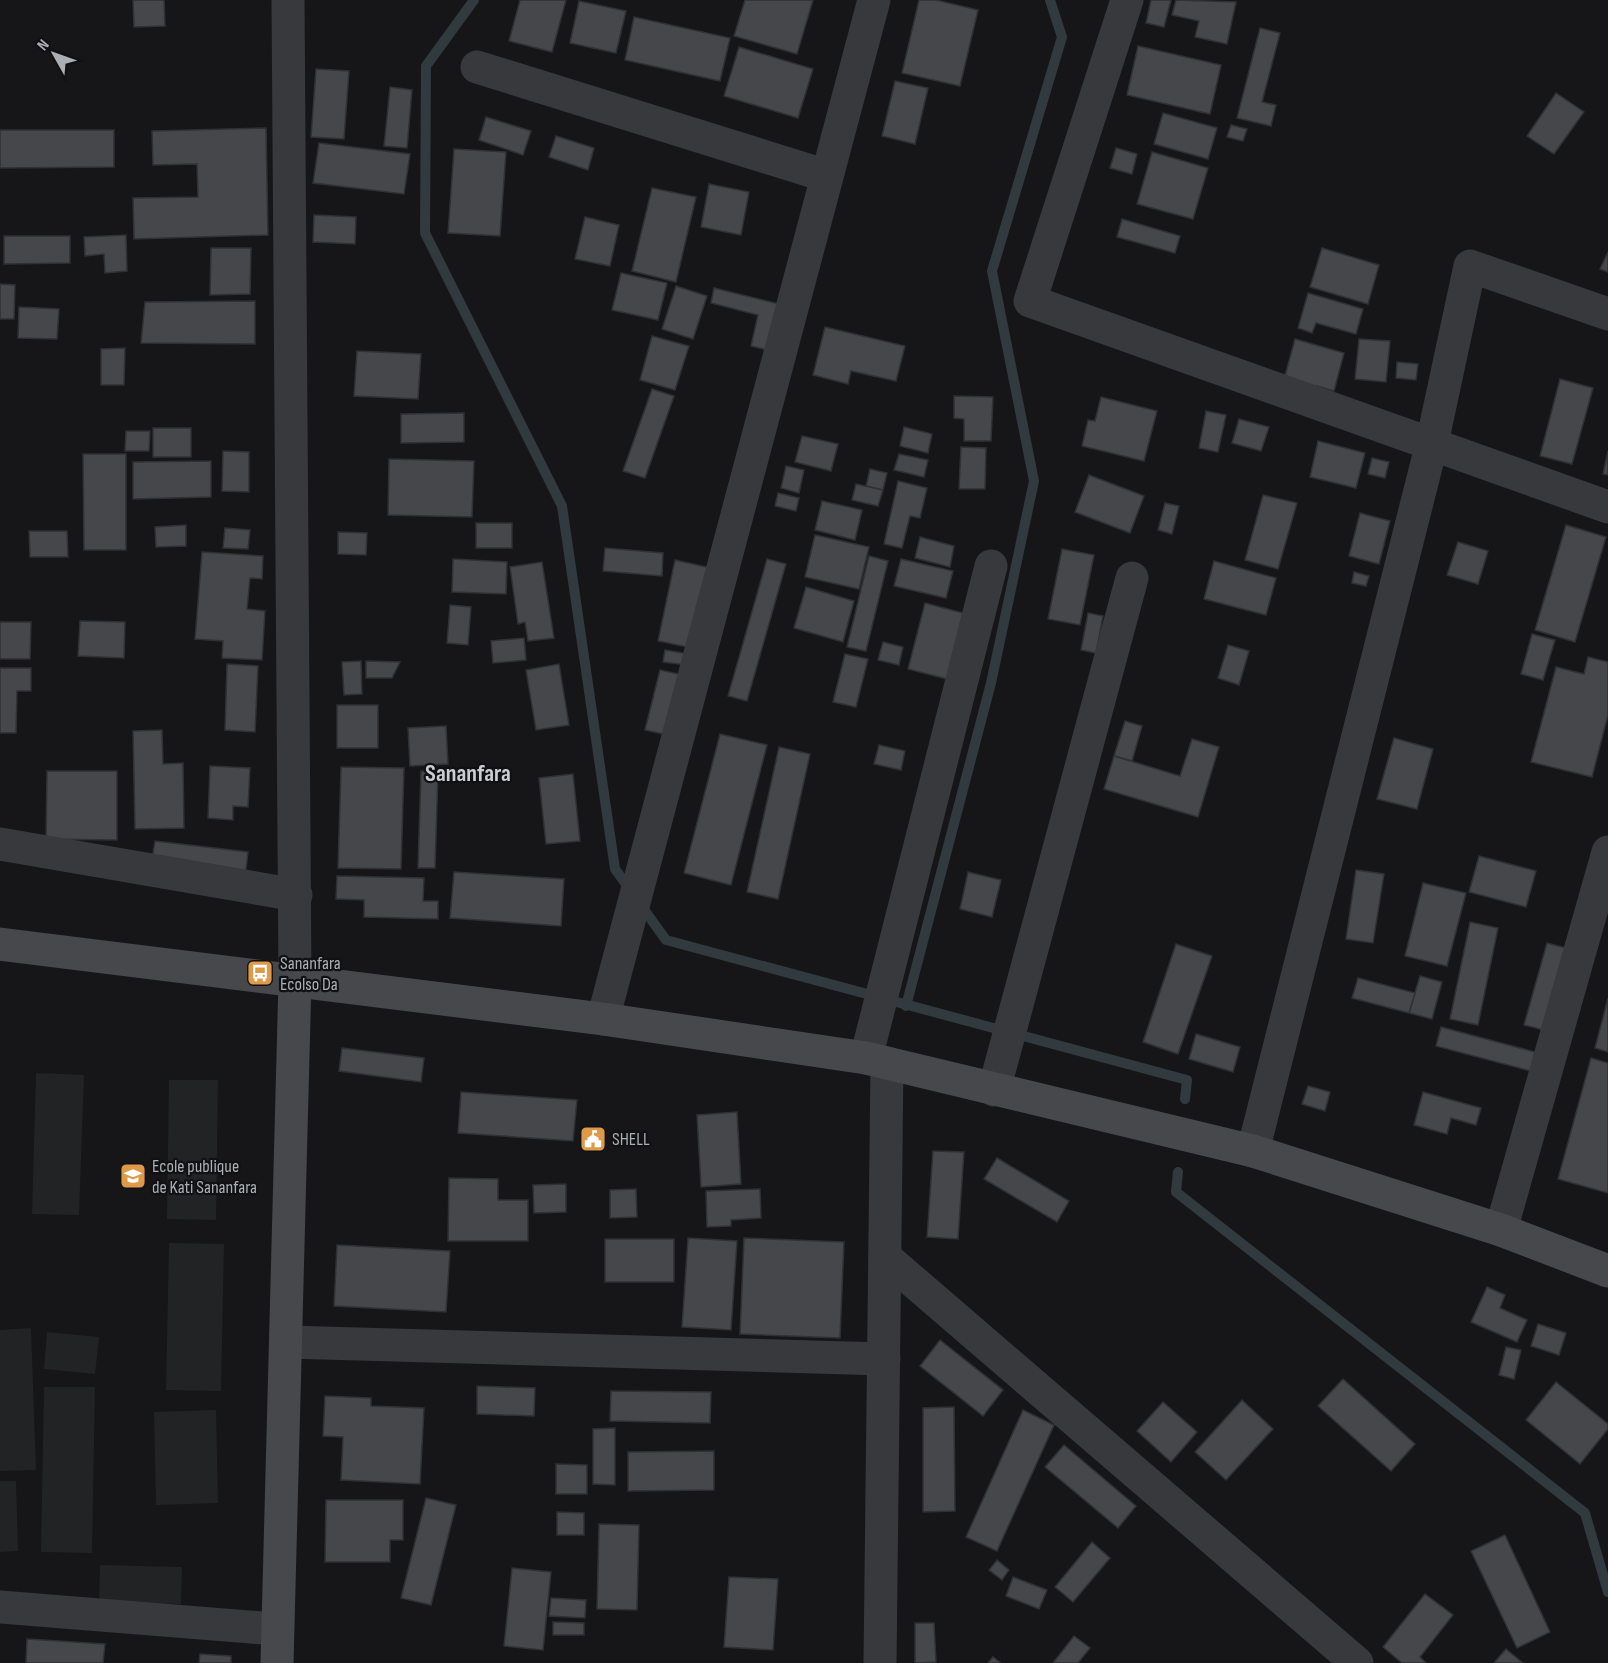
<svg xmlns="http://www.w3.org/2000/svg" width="1608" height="1663" viewBox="0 0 1608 1663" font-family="'Sofia Sans Condensed',sans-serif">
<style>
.built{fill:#222325}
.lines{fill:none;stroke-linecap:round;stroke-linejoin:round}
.stream{stroke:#313a3f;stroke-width:10}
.building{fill:#45474a;stroke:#303133;stroke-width:1.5}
.street{stroke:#38393c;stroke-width:33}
.secondary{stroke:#46484c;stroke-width:33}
.labels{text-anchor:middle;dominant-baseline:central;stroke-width:4.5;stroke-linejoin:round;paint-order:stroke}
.poi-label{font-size:18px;fill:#aaafb6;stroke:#111113;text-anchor:start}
.district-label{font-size:24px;font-weight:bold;fill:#cacdd3;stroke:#111113}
</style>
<rect width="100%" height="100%" fill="#161618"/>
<g class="built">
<polygon points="36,1073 84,1075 79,1215 32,1214"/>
<polygon points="169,1080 218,1080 216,1220 167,1219"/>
<polygon points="169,1243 224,1244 221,1391 166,1390"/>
<polygon points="31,1328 36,1470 0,1471 0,1330"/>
<polygon points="47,1332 99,1337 95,1374 44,1369"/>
<polygon points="44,1387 95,1387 92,1553 41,1552"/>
<polygon points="216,1410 218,1503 156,1505 154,1412"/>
<polygon points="16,1481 18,1551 0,1552 0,1481"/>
<polygon points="100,1565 182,1567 181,1604 99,1602"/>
</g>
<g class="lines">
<g class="stream">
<polyline points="474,0 426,66 425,233 562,506 615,869 631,891"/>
<polyline points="640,904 666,940 1187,1080 1185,1099"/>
<polyline points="906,1006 991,683 1034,481 992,271 1062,37 1050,0"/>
<polyline points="1178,1172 1176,1192 1585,1513 1608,1592"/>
</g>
</g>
<g class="building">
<polygon points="133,0 164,0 165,26 134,27"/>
<polygon points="520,0 566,0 552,52 509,41"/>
<polygon points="745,0 813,0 797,54 734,36"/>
<polygon points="919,0 936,0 978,10 960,86 902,73"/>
<polygon points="1151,0 1171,0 1164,27 1146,23"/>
<polygon points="1176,0 1236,2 1227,44 1195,37 1199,21 1172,15"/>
<polygon points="579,1 626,11 616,53 570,43"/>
<polygon points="634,17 730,38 720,81 625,60"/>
<polygon points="1260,28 1280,33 1262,102 1276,105 1271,126 1237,118"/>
<polygon points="1138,46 1221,65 1210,114 1127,95"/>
<polygon points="739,47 813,69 798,118 724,96"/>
<polygon points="316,69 349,71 344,139 311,137"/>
<polygon points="895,81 928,88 915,144 882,136"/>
<polygon points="390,87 412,90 407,148 384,146"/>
<polygon points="1556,93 1584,112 1554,154 1527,136"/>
<polygon points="1163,113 1217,128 1208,159 1154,144"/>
<polygon points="486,117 531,131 523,155 479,140"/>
<polygon points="1231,125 1247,129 1243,141 1227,137"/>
<polygon points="266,128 268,235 134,239 133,198 198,197 197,164 153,165 152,131"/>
<polygon points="0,130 114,130 114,167 0,168"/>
<polygon points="556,136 594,148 588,170 549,157"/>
<polygon points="319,143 410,154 404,194 313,183"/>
<polygon points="1116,148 1137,154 1132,174 1110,168"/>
<polygon points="454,149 506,152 500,236 448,233"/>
<polygon points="1152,152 1208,168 1193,219 1137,204"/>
<polygon points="709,184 749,192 741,235 701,227"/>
<polygon points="652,188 696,197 676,282 632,271"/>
<polygon points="314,215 356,217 355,244 313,242"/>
<polygon points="585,217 619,225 610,266 575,259"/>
<polygon points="1122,219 1180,236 1175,253 1117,237"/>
<polygon points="126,235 127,271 105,273 104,254 85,256 84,237"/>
<polygon points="4,236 70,236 70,263 4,264"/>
<polygon points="211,248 251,248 250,294 210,295"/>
<polygon points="1322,248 1379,265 1368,304 1310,287"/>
<polygon points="1608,252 1608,272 1600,269"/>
<polygon points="621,273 667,283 658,320 612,310"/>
<polygon points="0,284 15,285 14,319 0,319"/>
<polygon points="676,286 707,296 693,339 662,329"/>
<polygon points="714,288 787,306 776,352 751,346 758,315 711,303"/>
<polygon points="1308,293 1363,309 1356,334 1316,323 1312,333 1298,328"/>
<polygon points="255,301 255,344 141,343 145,302"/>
<polygon points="19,307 59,309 57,339 18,338"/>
<polygon points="825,327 905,346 896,381 851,371 848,384 813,375"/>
<polygon points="652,336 689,346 675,390 640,380"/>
<polygon points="1295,339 1344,353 1334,391 1317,386 1315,393 1285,376"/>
<polygon points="1359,339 1390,341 1386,382 1355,379"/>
<polygon points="125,348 124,385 101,385 101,349"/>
<polygon points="357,351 421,354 418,399 354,396"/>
<polygon points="1397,362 1418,364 1416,380 1396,378"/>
<polygon points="1560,379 1593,388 1572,464 1540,456"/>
<polygon points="652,389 674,396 645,478 623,471"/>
<polygon points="954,396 993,397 991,441 964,441 964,419 954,418"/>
<polygon points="1101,397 1157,411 1144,461 1082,446 1088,420 1095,421"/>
<polygon points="1206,411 1226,415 1218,452 1199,448"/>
<polygon points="464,413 464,442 401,443 401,414"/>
<polygon points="1239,419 1269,427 1261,451 1232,443"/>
<polygon points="904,427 932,434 928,453 900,446"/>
<rect x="153" y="428" width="38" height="29"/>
<polygon points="126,431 150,431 149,451 125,451"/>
<polygon points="802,436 838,444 831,471 795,462"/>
<polygon points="1318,441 1365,453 1356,488 1310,477"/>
<polygon points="961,447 986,448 985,489 959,489"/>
<polygon points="223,451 249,452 249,492 222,491"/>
<polygon points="1608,451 1608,475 1603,474"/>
<polygon points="83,454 126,454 126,550 84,550"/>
<polygon points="899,454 928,460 924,477 894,470"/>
<polygon points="1372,458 1389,462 1385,478 1368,474"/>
<polygon points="389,459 474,461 472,517 388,515"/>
<polygon points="211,461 211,497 133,499 133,462"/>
<polygon points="786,466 804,470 799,493 781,488"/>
<polygon points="870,469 887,473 883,490 866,486"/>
<polygon points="1089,475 1144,496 1130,533 1075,512"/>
<polygon points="898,481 927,488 920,518 910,516 902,548 884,544"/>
<polygon points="856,484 883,490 878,506 852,500"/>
<polygon points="778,493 799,498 796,511 775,506"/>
<polygon points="1263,495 1297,503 1278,569 1245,560"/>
<polygon points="822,501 862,510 855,540 815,530"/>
<polygon points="1165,503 1179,506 1172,534 1158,530"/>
<polygon points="1360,513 1390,521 1379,564 1349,556"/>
<rect x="476" y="523" width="36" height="25"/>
<polygon points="186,525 186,546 156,547 155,527"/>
<polygon points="1566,525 1606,537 1575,642 1535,630"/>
<polygon points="225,528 250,530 248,549 223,548"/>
<polygon points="29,531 67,531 68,557 30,557"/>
<polygon points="338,532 367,533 366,555 338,554"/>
<polygon points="815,535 869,547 859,589 805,577"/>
<polygon points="920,537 954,546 950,567 915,558"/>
<polygon points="1458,542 1488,551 1478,584 1447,575"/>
<polygon points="605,548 663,553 662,576 603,571"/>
<polygon points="1062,549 1094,555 1080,625 1048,619"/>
<polygon points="202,552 263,556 262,579 250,578 247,609 265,611 262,660 222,658 223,641 195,639"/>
<polygon points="869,556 888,561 866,651 847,647"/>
<polygon points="453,559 507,562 506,594 452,592"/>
<polygon points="767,559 786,564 747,701 728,696"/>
<polygon points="901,559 953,571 946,598 894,586"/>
<polygon points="675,560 711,568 693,648 658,641"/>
<polygon points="1214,561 1276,578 1266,615 1204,599"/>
<polygon points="542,562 554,638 528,641 525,622 518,624 510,567"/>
<polygon points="1354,572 1369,576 1366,586 1352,583"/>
<polygon points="806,587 854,601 843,642 794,628"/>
<polygon points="925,603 963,613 947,679 908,669"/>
<polygon points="450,605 471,607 468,645 447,643"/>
<polygon points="1088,613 1103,616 1096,653 1081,650"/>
<polygon points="80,621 125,622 124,658 78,656"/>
<polygon points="0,622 31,622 30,659 0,659"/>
<polygon points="1532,634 1555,640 1543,680 1521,674"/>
<polygon points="524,638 526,660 493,663 491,641"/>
<polygon points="883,642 903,647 899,665 878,660"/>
<polygon points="1228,645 1249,651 1239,685 1218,678"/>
<polygon points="665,650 689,654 687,665 663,662"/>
<polygon points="845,654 868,659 856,707 833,702"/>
<polygon points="1588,657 1608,662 1608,715 1592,777 1531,762 1556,667 1584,674"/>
<polygon points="361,661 362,694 344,695 342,662"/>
<polygon points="366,661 400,662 392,678 366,678"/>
<polygon points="227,664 258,666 255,732 225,730"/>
<polygon points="559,664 569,725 536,730 526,670"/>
<polygon points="0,668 31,668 31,691 17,691 16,733 0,733"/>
<polygon points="660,670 683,675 668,735 645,730"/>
<rect x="337" y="705" width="41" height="43"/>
<polygon points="1125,721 1142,726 1132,761 1114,756"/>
<polygon points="446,726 448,764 410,766 408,728"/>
<polygon points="162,730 163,764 183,763 184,828 135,829 133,731"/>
<polygon points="720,734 767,745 731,885 684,873"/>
<polygon points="1394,738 1433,749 1417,809 1377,799"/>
<polygon points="1192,739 1219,747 1198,817 1104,789 1114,756 1180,776"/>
<polygon points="879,745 905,751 901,770 874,764"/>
<polygon points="779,747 810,754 778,899 747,892"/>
<polygon points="210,766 250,768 248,807 233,806 233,820 208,818"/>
<polygon points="341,767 404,768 401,869 338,868"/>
<polygon points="47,771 117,771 117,840 46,839"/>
<polygon points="421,771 438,772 435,868 418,868"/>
<polygon points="573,774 580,841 546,844 539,778"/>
<polygon points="155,841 248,852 245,878 151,866"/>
<polygon points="1479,856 1536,871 1526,907 1469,892"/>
<polygon points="1356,870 1384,874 1373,943 1346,939"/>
<polygon points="454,872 564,879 561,926 450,918"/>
<polygon points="968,872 1001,880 992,917 960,909"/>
<polygon points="337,876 424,878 423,901 438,901 438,919 364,917 364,900 336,899"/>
<polygon points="1423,883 1466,893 1447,966 1405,956"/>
<polygon points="1470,922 1498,928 1478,1025 1450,1019"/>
<polygon points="1547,943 1566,948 1544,1030 1524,1025"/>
<polygon points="1176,944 1212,956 1178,1054 1143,1042"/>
<polygon points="1420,976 1442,982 1432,1019 1409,1013"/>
<polygon points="1358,978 1415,993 1409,1013 1352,998"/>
<polygon points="1608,998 1608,1052 1595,1048"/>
<polygon points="1441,1027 1535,1052 1531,1071 1436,1046"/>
<polygon points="1196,1034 1240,1047 1233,1072 1189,1059"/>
<polygon points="342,1048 424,1058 421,1082 339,1071"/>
<polygon points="1591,1058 1608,1063 1608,1193 1558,1179"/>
<polygon points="1308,1086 1330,1092 1325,1111 1302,1104"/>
<polygon points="461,1092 577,1100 573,1141 458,1133"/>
<polygon points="1423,1092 1481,1108 1476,1125 1451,1118 1447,1134 1414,1125"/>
<polygon points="737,1112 741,1184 701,1187 697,1115"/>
<polygon points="933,1151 964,1152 958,1239 927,1237"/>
<polygon points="997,1158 1069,1201 1057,1222 984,1179"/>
<polygon points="449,1178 498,1179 498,1200 528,1200 528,1241 448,1241"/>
<polygon points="566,1184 566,1212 534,1213 533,1185"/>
<polygon points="636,1189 637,1217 610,1218 610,1190"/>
<polygon points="760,1189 761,1218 731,1220 731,1226 707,1227 706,1191"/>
<polygon points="688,1238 737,1241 731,1330 682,1327"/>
<polygon points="744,1238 844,1242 840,1338 740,1334"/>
<rect x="605" y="1239" width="69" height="43"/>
<polygon points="337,1245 450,1251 446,1312 334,1306"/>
<polygon points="1487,1287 1505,1295 1500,1308 1527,1320 1517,1342 1471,1322"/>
<polygon points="1538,1324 1566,1333 1559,1355 1531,1346"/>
<polygon points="940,1340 1003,1390 983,1416 920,1366"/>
<polygon points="1506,1347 1521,1350 1514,1379 1499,1375"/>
<polygon points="1343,1379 1415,1444 1391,1471 1318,1406"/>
<polygon points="1556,1382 1608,1424 1608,1429 1580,1464 1526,1420"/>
<polygon points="477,1386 535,1388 534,1416 477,1414"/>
<polygon points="611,1391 711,1392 710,1423 610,1421"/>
<polygon points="325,1396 371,1398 371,1406 424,1408 420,1484 341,1480 343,1437 323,1436"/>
<polygon points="1242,1400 1273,1429 1226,1480 1195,1452"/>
<polygon points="1163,1402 1197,1432 1171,1462 1137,1431"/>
<polygon points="954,1407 955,1511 923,1512 923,1408"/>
<polygon points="1023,1410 1054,1425 997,1551 966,1537"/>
<polygon points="615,1428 615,1485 593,1484 593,1429"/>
<polygon points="1064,1445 1136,1506 1118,1528 1045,1467"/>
<polygon points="714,1451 714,1490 628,1491 628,1452"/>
<polygon points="556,1464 587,1465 587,1494 556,1494"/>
<polygon points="426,1498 456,1505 431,1605 401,1598"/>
<polygon points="326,1500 403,1500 403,1540 390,1540 390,1562 325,1562"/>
<polygon points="557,1512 584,1513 584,1535 557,1535"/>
<polygon points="599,1524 639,1525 637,1610 597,1609"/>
<polygon points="1505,1535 1550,1632 1517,1648 1471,1551"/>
<polygon points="1092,1542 1110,1558 1073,1602 1055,1587"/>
<polygon points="997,1560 1009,1570 1002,1580 989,1570"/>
<polygon points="512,1568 551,1572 543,1650 504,1646"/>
<polygon points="729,1577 778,1579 773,1650 724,1647"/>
<polygon points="1013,1577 1047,1590 1039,1609 1006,1596"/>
<polygon points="1425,1594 1453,1615 1420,1657 1426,1663 1402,1663 1383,1647"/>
<polygon points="551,1598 586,1600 585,1618 549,1616"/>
<polygon points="553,1622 584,1623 584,1635 553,1635"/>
<polygon points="915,1623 934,1623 936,1662 915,1663"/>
<polygon points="1074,1636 1090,1648 1078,1663 1053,1663"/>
<polygon points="27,1639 105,1644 103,1663 26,1663"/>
<polygon points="1506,1649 1523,1663 1494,1663"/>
<polygon points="200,1654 231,1656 231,1663 199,1663"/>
<polygon points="993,1657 1001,1663 988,1663"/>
</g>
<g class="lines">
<g class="street">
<polyline points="288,0 295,980"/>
<polyline points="1127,0 1030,301 1608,507"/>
<polyline points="477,67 827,176"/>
<polyline points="0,844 296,895"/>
<polyline points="603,1019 874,0"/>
<polyline points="866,1058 991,566"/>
<polyline points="994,1090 1132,578"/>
<polyline points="1253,1151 1432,443 1470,266 1608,314"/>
<polyline points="1501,1230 1608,852"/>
<polyline points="885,1257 1357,1663"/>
<polyline points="287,1342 884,1359"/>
<polyline points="0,1607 275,1629"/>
<polyline points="880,1663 887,1063"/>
</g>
<g class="secondary">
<polyline points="0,944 603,1019 866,1058 1253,1151 1501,1230 1608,1271"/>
<polyline points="277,1663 295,980"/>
</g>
</g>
<defs>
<symbol id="bus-square" viewBox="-11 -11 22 22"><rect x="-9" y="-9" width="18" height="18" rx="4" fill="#dd9a48" stroke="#111113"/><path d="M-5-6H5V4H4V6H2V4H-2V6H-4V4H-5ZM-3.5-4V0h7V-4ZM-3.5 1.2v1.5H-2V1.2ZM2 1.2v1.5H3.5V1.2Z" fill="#fff"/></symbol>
<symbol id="civic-square" viewBox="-11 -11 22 22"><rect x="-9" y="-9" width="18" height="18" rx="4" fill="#dd9a48" stroke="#111113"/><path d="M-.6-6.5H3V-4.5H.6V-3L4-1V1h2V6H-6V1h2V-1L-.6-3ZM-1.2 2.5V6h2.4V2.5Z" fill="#fff"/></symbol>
<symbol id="school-square" viewBox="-11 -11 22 22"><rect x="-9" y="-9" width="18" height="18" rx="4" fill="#dd9a48" stroke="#111113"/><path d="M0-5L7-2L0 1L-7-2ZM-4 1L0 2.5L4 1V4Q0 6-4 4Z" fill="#fff"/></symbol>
</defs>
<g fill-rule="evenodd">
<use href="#bus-square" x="245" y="958" width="30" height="30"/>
<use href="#civic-square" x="578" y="1124" width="30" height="30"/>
<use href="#school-square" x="118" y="1161" width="30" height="30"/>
</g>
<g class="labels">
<g class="poi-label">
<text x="280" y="963">Sananfara<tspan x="280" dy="21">Ecolso Da</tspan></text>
<text x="612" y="1139">SHELL</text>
<text x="152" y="1166">Ecole publique<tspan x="152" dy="21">de Kati Sananfara</tspan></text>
</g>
<g class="district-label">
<text x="468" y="773">Sananfara</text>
</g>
</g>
<g transform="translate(54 54) rotate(310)" stroke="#111113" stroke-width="4.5" paint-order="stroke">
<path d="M0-4.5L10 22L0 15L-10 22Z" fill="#aaafb6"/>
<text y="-9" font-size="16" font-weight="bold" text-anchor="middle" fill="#aaafb6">N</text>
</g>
</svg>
